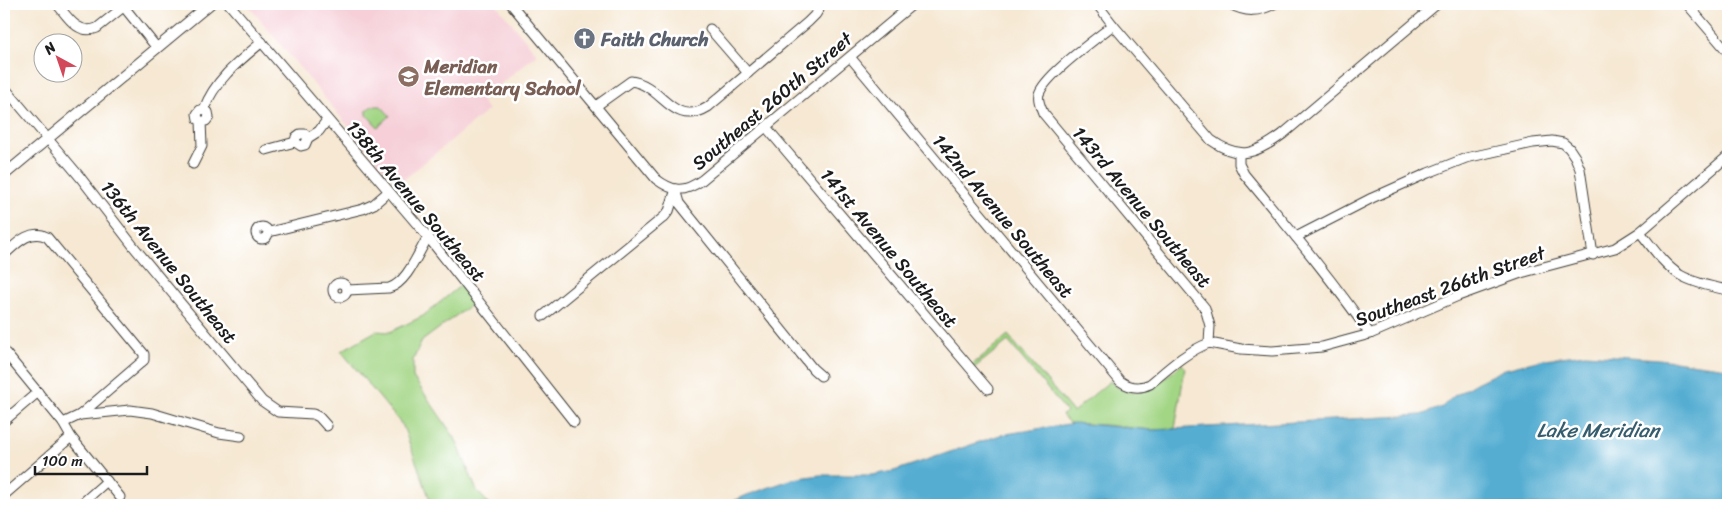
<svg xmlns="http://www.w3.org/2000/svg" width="1732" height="509" viewBox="0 0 1732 509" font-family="Sriracha,sans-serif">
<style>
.built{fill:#f6cfd8}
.green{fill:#a2d584;stroke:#5f7850}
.water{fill:#55add2;stroke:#386477}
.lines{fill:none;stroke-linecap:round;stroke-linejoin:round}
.minor-casing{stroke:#3d3b37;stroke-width:11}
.major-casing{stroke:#3d3b37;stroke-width:12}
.minor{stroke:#fff;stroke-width:9}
.major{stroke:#fff;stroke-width:10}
.labels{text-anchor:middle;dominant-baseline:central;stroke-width:5;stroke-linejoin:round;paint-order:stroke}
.worship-label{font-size:19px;font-weight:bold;fill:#5b616d;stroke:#fff;text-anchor:start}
.education-label{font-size:19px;font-weight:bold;fill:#785e54;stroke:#fff;text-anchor:start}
.street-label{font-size:19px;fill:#1c1c1c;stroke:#fff}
.water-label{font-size:20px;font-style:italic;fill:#365d6e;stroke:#fff}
</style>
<rect width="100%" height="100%" fill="#fff"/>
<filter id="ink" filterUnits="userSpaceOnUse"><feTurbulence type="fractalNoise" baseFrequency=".02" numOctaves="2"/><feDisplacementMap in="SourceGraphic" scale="10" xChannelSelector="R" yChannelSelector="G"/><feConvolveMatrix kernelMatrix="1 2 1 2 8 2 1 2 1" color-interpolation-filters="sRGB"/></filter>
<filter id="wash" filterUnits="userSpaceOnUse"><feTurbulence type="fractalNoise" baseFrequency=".0096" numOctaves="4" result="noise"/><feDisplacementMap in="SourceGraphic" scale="20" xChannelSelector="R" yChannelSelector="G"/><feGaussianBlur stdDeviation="1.12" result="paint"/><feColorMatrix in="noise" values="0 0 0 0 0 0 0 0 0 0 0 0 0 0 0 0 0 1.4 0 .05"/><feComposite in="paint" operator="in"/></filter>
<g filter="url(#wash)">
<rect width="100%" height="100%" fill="#f6e8d3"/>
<polygon class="built" points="247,4 496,4 537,54 481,100 488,110 397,185"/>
<g class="green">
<polygon points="372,106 381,106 390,116 378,127 367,115 367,110"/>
<polygon points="460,286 473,303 422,341 413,360 413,377 455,438 477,491 489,504 432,505 403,426 341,351 376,331 390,332 423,316"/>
<path d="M 1008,335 L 1073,412 L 1110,381 C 1136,407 1161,381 1182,364 L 1185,368 L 1175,429 L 1153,430 L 1105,425 L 1069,423 L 1062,415 L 1066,411 L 1008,341 L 974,368 L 972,365 Z"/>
</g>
<polygon class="water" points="1585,354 1659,359 1728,368 1728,505 725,505 747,495 793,479 820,475 872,475 894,471 1000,435 1074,423 1153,430 1421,415 1442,407 1454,396 1476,383 1505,369 1545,359"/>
</g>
<g filter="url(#ink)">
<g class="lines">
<defs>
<g id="minor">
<path d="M 57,4 C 67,16 78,36 97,28 L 127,4"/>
<polyline points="229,4 428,237 574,422"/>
<path d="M 511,4 L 656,179 C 673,192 684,193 702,180 L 913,4"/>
<path d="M 1097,4 L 1113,25 L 1211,140 C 1240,161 1256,154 1283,134 L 1437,4"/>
<path d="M 1230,4 C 1246,13 1259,12 1274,4"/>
<polyline points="1687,4 1728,52"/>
<polyline points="124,7 157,48"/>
<path d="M 1113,25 C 1096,39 1045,75 1039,94 C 1037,100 1041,107 1043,113 L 1205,308 L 1210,326 L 1209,343"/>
<polyline points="710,29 748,73"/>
<path d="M 850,57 L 1120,381 C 1130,388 1140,389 1150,384 C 1169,368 1186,352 1209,343"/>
<polyline points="4,87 80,177 134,247 262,401 278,412 313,414 319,417 327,426"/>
<path d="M 596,106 L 631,81 C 663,85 672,129 708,107 L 808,22 L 816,14 L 822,4"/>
<path d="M 204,109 C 215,80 238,62 262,42"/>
<polyline points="766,127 988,389"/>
<polyline points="308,138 305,134 300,134 296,137 295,142 301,146 305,145 308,138 319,131 327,120"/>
<polyline points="266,150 295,142"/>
<path d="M 1239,153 L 1239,164 L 1244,174 C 1287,226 1331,278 1370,334"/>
<polyline points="193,164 202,146 201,121 198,119 197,114 200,110 204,109 208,112 209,117 206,121 201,121"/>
<polyline points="675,189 679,203 813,369 821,376"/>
<circle cx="262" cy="233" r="6"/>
<polyline points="269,232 363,209 374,204 388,192"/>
<path d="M 1640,232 C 1652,247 1664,265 1680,275 C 1694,283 1712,287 1728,290"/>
<polyline points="1296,237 1372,198 1428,173 1466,158 1533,143 1552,141 1563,143 1569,148 1575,157 1580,169 1593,255"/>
<path d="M 4,255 C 16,244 30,228 47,237 L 144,354 L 144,360 L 80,415"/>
<circle cx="340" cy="290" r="7"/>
<path d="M 347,290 L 389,288 C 407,283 418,253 428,237"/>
<polyline points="543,316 664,217 669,211 675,192"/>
<polyline points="1209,343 1241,349 1272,351 1322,347 1370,334 1458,296 1521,273 1615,248 1640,232 1728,156"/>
<polyline points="4,351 63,423 71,437 120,497"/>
<polyline points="4,421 38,392"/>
<polyline points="63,423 80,415 130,410 152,413 219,433 241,436"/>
<polyline points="4,495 71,437"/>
<polyline points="80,505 107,481"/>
</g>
<polyline id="major" points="4,175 210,4"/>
</defs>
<use href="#minor" class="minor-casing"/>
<use href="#major" class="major-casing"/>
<use href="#minor" class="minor"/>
<use href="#major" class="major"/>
</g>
</g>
<defs>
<symbol id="church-disc" viewBox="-11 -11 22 22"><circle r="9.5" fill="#6b7280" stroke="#fff"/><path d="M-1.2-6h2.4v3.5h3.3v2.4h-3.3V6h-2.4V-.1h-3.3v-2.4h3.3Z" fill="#fff"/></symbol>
<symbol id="school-disc" viewBox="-11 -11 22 22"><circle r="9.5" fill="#8d6e63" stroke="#fff"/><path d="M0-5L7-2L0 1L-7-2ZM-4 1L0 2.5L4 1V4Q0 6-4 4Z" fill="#fff"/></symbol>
</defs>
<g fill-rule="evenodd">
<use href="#church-disc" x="572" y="26" width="25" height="25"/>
<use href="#school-disc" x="396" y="64" width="25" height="25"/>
</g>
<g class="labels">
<g class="worship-label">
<text x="601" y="39">Faith Church</text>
</g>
<g class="education-label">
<text x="424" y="66">Meridian<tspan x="424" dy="22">Elementary School</tspan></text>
</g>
<g class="street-label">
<text transform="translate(772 101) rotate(-40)">Southeast 260th Street</text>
<text transform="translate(416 201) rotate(50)">138th Avenue Southeast</text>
<text transform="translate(1142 207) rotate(50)">143rd Avenue Southeast</text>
<text transform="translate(1003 216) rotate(50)">142nd Avenue Southeast</text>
<text transform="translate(889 248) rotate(50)">141st Avenue Southeast</text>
<text transform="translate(169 262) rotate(51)">136th Avenue Southeast</text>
<text transform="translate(1450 286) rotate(-20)">Southeast 266th Street</text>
</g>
<g class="water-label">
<text x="1598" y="430">Lake Meridian</text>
</g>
</g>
<rect width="1732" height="509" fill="none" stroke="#fff" stroke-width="20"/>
<g transform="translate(58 58) rotate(320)"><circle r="24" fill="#ffffff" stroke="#a4a4a4"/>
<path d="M0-4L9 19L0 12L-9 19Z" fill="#d1495b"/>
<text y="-8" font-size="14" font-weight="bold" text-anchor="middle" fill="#1c1c1c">N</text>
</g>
<path d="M35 466v8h112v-8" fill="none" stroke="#1c1c1c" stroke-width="2.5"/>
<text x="42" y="466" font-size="15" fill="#1c1c1c" stroke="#ffffff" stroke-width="4" paint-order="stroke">100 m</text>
</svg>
